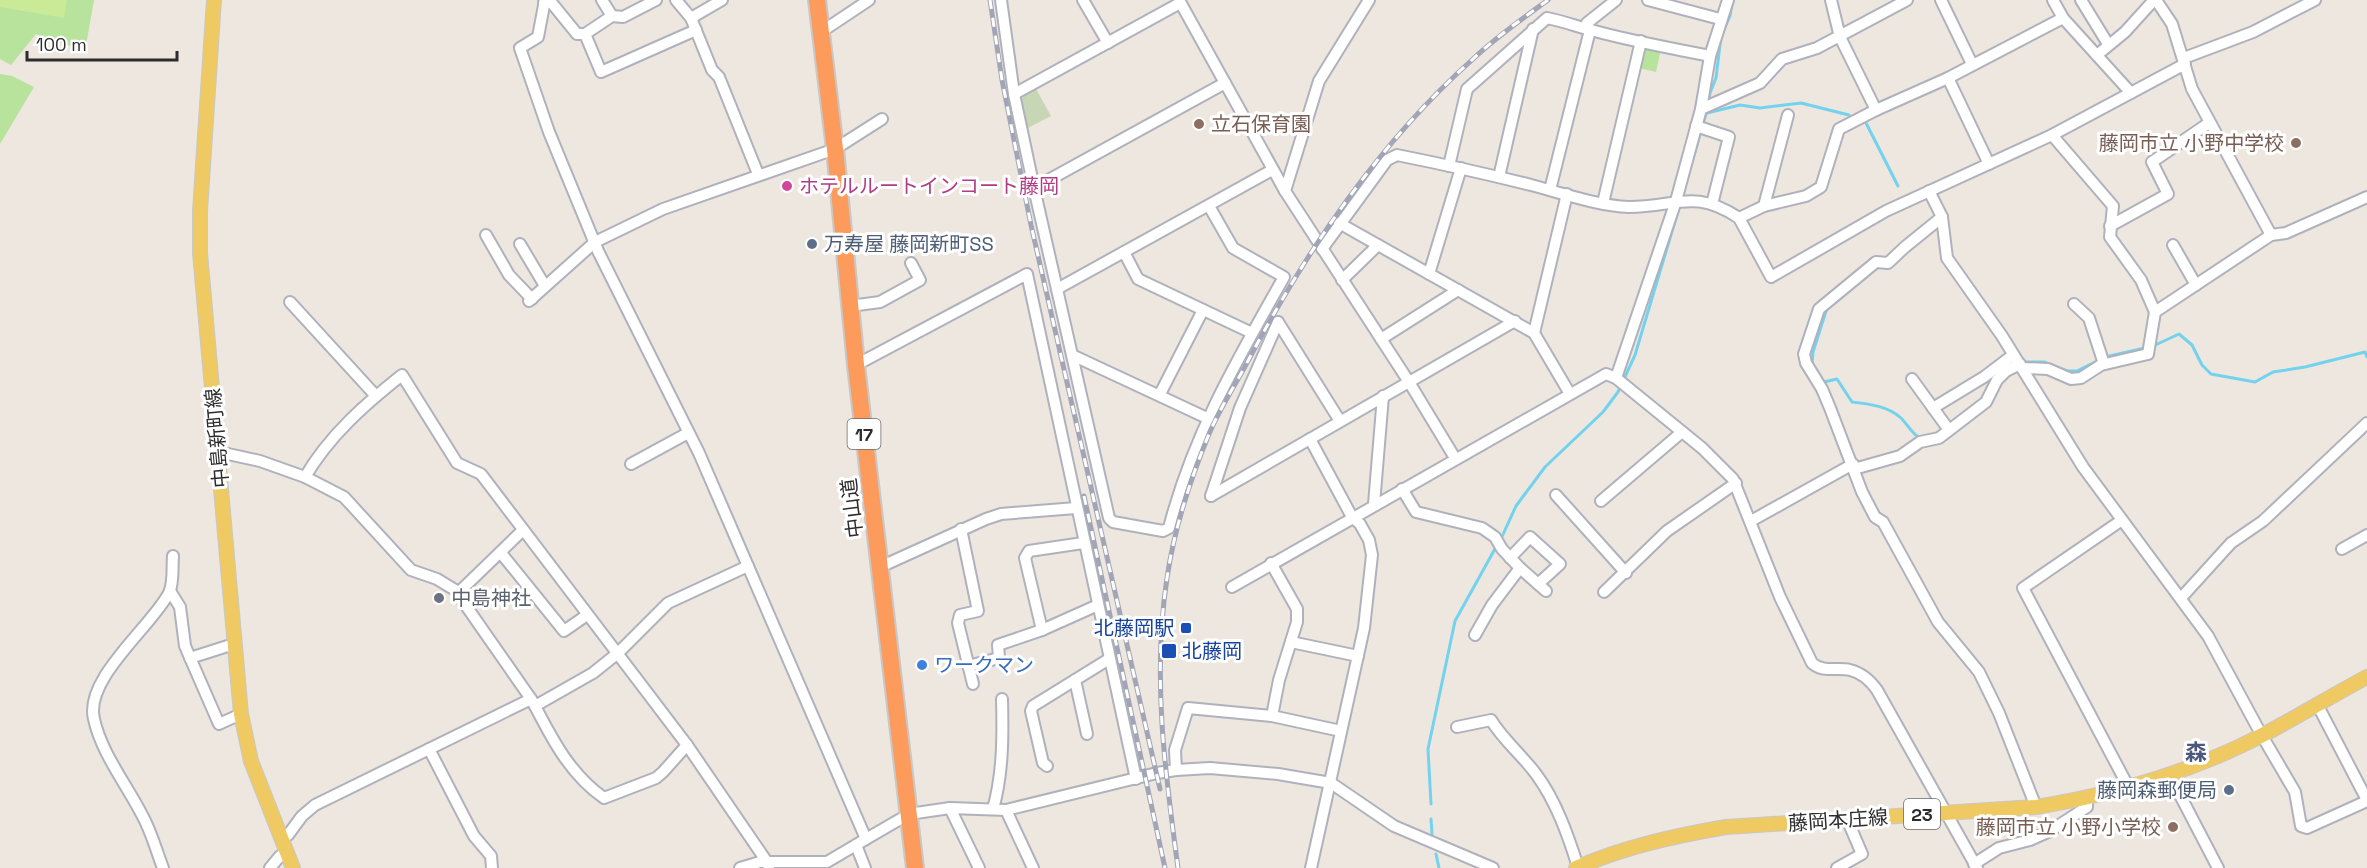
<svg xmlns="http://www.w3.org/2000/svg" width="2367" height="868" viewBox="0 0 2367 868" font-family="'Space Grotesk','Noto Sans JP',sans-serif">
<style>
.green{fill:#b7e39c}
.cemetery{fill:#c7d7b6}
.pitch{fill:#caea98}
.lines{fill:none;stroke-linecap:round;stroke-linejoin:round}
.stream{stroke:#73d2ee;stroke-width:3}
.minor-casing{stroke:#afb2bc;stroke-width:14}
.major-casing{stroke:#c8c8c8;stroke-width:16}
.highway-casing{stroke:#c8c8c8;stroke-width:20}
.minor{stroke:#fff;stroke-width:10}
.major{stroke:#efc962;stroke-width:14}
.highway{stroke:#fc9b5b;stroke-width:16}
.rail-casing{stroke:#a1a5b6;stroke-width:5}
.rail{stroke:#fff;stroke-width:3;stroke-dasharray:9;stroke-linecap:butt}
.education-dot{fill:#8d6e63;stroke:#fff;stroke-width:2}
.hotel-dot{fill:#d1479c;stroke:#fff;stroke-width:2}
.service-dot{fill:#5c6f8a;stroke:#fff;stroke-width:2}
.worship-dot{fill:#6b7280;stroke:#fff;stroke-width:2}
.transit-dot{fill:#1a4fb4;stroke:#fff;stroke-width:2}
.shop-dot{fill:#3f7fe0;stroke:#fff;stroke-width:2}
.labels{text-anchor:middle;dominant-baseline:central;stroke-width:6;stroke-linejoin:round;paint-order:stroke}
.shield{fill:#fff;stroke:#6b6b6b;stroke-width:1.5}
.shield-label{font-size:18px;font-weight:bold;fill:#2c2c2c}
.education-label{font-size:20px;fill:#785e54;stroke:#fff;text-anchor:end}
.hotel-label{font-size:20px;fill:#b23c85;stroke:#fff;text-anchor:start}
.service-label{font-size:20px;fill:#4e5e75;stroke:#fff;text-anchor:start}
.street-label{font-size:20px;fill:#2c2c2c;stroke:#fff}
.worship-label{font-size:20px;fill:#5b616d;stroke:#fff;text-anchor:start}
.transit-label{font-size:20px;fill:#164399;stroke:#fff;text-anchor:end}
.shop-label{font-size:20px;fill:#366cbe;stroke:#fff;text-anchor:start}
.quarter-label{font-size:22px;font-weight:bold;fill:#4c577d;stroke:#fff}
</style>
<rect width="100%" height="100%" fill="#ede7df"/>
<g class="green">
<polygon points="0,0 94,0 85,51 36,34 11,65 0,59"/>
<polygon points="1642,48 1661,49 1656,72 1639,68"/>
<polygon points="0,74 12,76 34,87 0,144"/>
</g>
<path class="cemetery" d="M 1035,87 L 1051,116 L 1026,129 C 1022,108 1014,99 1035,87 Z"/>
<polygon class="pitch" points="0,0 67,0 64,18 0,7"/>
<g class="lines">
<g class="stream">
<polyline points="1708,104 1710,93 1716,78 1721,36 1730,16 1732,3"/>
<polyline points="1707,113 1740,105 1760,108 1801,103 1849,115"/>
<polyline points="1865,121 1898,186"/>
<polyline points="1703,124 1707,110"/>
<polyline points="1686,182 1701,131"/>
<polyline points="2151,347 2179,334 2192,345 2202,365 2211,374 2255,382 2273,372 2305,367 2365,352 2367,357"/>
<polyline points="2105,357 2145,348"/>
<polyline points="2023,362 2044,362 2067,371 2077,371 2099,360"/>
<polyline points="1812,364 1813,352 1827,308"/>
<path d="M 1822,380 L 1824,382 L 1837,379 L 1852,402 C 1869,404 1888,406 1901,418 C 1908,425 1912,434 1920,438"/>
<polyline points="1500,541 1516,506 1545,467 1603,412 1618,392 1635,355 1679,208"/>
<polyline points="1431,804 1428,749 1455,621 1496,547"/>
<polyline points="1431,819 1432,834"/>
<polyline points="1436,854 1439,868"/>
</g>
<defs>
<g id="minor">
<polyline points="545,0 538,37 520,48 549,132 598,251 699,453 866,839 909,814 950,808 1006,810 1157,773 1176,770 1210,768 1278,774 1331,783 1394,826 1493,868"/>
<polyline points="602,0 612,16"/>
<polyline points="656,0 623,17 612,16 585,34 601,72 696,30"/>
<polyline points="676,0 691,18 712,70 719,77 758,174"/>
<path d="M 1001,0 L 1014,94 L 1034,188 L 1109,518 L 1113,522 L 1163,531 L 1169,528 C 1193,435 1237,360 1284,277 L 1233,248 L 1209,206"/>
<polyline points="1083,0 1108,43"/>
<polyline points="1179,0 1285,191 1409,382 1455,458"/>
<polyline points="1648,0 1720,19"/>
<polyline points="1831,0 1840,37 1876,110"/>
<polyline points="1941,0 1972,64"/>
<polyline points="2053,0 2063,18 2131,93"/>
<polyline points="2081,0 2108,44"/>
<polyline points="2156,0 2172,24 2192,89 2271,235"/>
<polyline points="544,3 551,2 577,34 585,34"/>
<polyline points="691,18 722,0"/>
<polyline points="821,32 869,0"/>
<polyline points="2097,55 2125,32 2154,0"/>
<polyline points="2184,58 2253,32 2315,0"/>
<polyline points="1948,78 1989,164"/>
<polyline points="1014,94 1180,3"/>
<polyline points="1701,109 1760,83 1782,59 1817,48 1907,0"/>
<polyline points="1696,126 1729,137 1712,204"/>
<polyline points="2052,135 2113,206 2110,237 2141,280 2155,312"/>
<path d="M 1449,166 L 1467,89 L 1547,18 C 1562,21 1576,26 1591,30 C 1630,41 1671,48 1710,56"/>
<polyline points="1499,177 1533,29"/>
<polyline points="1034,188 1225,83"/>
<polyline points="1550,190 1590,30 1587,23 1616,0"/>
<polyline points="1285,191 1319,81 1369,0"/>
<polyline points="1929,191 1942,217 1947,258 2002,336 2083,467 2208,636 2261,734 2295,792 2301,826 2307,828 2367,801"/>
<polyline points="1603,203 1641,41"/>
<polyline points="1764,206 1806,196 1821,187 1839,129 1876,110 1948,78 2063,18"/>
<polyline points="1942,217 1905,247 1888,263 1876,262 1819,309 1804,354 1806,363 1822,389 1830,408 1862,492 1875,517 1883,522 1938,622 1979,672 1999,713 2036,807"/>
<polyline points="1739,218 1771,277 1886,211 2052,135 2185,64"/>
<polyline points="1339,223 1534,333 1570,394"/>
<polyline points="2110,226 2168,194 2152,162 2209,123"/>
<polyline points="486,235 509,275 532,299"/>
<polyline points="520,244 545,286"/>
<polyline points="2173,245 2196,285"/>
<path d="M 1322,249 L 1387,160 L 1397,155 C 1442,164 1487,174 1531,185 C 1561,193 1599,206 1629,207 C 1676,207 1694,188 1739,218 L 1764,206 L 1788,115"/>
<polyline points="1124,252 1138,279 1252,333"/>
<polyline points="1429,274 1461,168"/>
<polyline points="1342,280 1378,245"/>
<polyline points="1057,289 1272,170"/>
<polyline points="529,301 595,242 663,209 835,149 882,119"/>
<polyline points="290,302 376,396"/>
<polyline points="2074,304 2089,318 2104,364"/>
<polyline points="850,306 880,302 920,280 911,263"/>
<polyline points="1278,322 1340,421"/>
<polyline points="1534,333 1567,194"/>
<polyline points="1381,339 1458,290"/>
<polyline points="1072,355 1207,418"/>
<polyline points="856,365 1027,274 1136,779"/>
<polyline points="2023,368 2048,369 2071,379 2081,378 2101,365 2148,354 2155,312 2271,235 2286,233 2367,197"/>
<polyline points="1616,378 1676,201 1701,109 1710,56 1728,0"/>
<polyline points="1912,379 1949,430"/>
<polyline points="1160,394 1203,310"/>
<polyline points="1933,408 1984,377 2013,355"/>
<polyline points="1310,439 1352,517 1360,524 1369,540 1372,555 1364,628 1311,868"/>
<polyline points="219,452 260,461 305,477 344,497 411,570 437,579 455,590 531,699"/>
<polyline points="631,464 688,433"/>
<polyline points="1854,469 1900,456 1920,442 1939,438 1986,402 1997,380 2006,371 2020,364"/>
<path d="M 305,477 C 329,436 364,405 402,375 L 457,463 L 481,474 L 687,745 L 767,862 L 769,868"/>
<polyline points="1402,489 1416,512 1482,528 1495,537 1502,549 1520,568 1546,591"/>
<polyline points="1556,495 1626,573"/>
<polyline points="1211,496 1515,321"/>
<polyline points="1211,496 1240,408 1278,322"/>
<polyline points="1601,501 1682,432"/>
<polyline points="1374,504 1383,396"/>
<polyline points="2122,520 2023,588 2129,788"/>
<polyline points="1751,521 1853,464"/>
<polyline points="961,529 978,611 960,615 958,623 973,684"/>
<polyline points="2342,549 2367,535"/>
<polyline points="501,553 564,631 587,615"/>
<polyline points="1510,558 1530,537 1560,564 1538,584"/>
<polyline points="1271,563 1297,609 1297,622 1279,680 1272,716"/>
<polyline points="880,567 986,519 1001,514 1076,508"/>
<path d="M 1232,587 L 1606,374 L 1616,378 L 1702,448 L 1733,479 L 1780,597 L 1812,663 C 1823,673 1837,667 1850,670 C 1862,673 1870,680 1877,690 L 1977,868"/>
<polyline points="170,591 180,607 185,646 219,724 241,714"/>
<polyline points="1604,592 1667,531 1736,483"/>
<polyline points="457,594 522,531"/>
<polyline points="2181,598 2231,543 2263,521 2367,423"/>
<polyline points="1042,630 1098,605"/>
<polyline points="1475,635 1492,605 1520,568"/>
<polyline points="1291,642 1358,656"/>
<polyline points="190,658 234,644"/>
<polyline points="968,666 999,658 998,645 1042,630 1025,558 1029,551 1083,543"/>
<polyline points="1075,680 1087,734"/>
<polyline points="2317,704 2367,800"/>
<path d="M 535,706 C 553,741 571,775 604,798 L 656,778 L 663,772 L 687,745"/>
<path d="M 1457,727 L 1491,720 C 1504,741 1522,755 1536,774 C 1556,801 1568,835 1578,867"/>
<polyline points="429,749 474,836 491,856 492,868"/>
<polyline points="1047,766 1043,763 1031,711 1033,706 1109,659"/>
<polyline points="1176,770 1175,750 1188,708 1272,716 1341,731"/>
<polyline points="2169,774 2218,868"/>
<polyline points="950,808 979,868"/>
<path d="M 993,809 C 1003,774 1003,735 1002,699"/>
<polyline points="1006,810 1033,868"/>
<polyline points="281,839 288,835 302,816 315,805 531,699 535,706 593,673 618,653 668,603 748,566"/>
<polyline points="856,845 865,868"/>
<polyline points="1974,864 1999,848 2030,840 2050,831 2087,807 2087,798"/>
<path d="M 163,868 C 156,850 151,830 141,813 C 126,784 101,752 94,719 C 84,679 151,627 169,593 C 174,583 172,567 173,556"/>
<polyline points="270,868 280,856 287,852"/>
<polyline points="740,868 760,862 827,862 866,839"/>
<polyline points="1837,868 1862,854 1847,819"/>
</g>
<g id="major">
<polyline points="214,0 200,211 200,253 241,714 251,761 293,868"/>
<path d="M 1576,868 C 1624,847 1674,836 1726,827 L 2036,807 C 2097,797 2156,782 2213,758 C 2266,737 2316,704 2367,677"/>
</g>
<polyline id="highway" points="817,0 835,149 856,365 915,868"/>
</defs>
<use href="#minor" class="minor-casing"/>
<use href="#major" class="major-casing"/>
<use href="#highway" class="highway-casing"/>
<use href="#minor" class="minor"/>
<use href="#major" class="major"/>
<use href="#highway" class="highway"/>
<defs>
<g id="rail">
<polyline points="990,0 1002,80 1031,225 1160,789"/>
<polyline points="1084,496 1165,868"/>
<path d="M 1178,868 C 1165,772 1152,676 1167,578 C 1174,530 1190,480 1209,434 C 1220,408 1236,384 1249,359 C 1308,248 1379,143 1473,59 C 1496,37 1522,19 1548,0"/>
</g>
</defs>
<use href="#rail" class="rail-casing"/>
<use href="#rail" class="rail"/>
</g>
<g class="education-dot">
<circle cx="1199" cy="124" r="6"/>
<circle cx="2296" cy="143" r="6"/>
<circle cx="2173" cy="827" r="6"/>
</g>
<circle class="hotel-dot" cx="787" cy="186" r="6"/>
<g class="service-dot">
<circle cx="812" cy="244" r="6"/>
<circle cx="2229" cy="790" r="6"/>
</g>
<circle class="worship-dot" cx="439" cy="598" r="6"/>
<g class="transit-dot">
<rect x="1180" y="622" width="12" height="12" rx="3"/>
<rect x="1161" y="643" width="16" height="16" rx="3"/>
</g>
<circle class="shop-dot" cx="922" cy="665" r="6"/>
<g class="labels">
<g class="shield">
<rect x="847.5" y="419" width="33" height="30" rx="4.5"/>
<rect x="1904" y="799" width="36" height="30" rx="4.5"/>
</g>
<g class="shield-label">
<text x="864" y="434">17</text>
<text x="1922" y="814">23</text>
</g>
<g class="education-label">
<text x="1211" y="124" text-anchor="start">立石保育園</text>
<text x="2284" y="143">藤岡市立 小野中学校</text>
<text x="2161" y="827">藤岡市立 小野小学校</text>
</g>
<g class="hotel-label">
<text x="799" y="186">ホテルルートインコート藤岡</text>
</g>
<g class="service-label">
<text x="824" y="244">万寿屋 藤岡新町SS</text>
<text x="2217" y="790" text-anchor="end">藤岡森郵便局</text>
</g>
<g class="street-label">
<text transform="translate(217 438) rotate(-95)">中島新町線</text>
<text transform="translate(852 508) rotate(-97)">中山道</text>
<text transform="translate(1838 820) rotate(-4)">藤岡本庄線</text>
</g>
<g class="worship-label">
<text x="451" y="598">中島神社</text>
</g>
<g class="transit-label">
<text x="1174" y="628">北藤岡駅</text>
<text x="1182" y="651" text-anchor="start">北藤岡</text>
</g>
<g class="shop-label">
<text x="934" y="665">ワークマン</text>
</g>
<g class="quarter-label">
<text x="2196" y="752">森</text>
</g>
</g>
<path d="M27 51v9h150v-9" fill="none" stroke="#2c2c2c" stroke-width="3"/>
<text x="36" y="51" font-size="18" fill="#2c2c2c" stroke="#ffffff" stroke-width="4.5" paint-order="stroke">100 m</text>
</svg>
